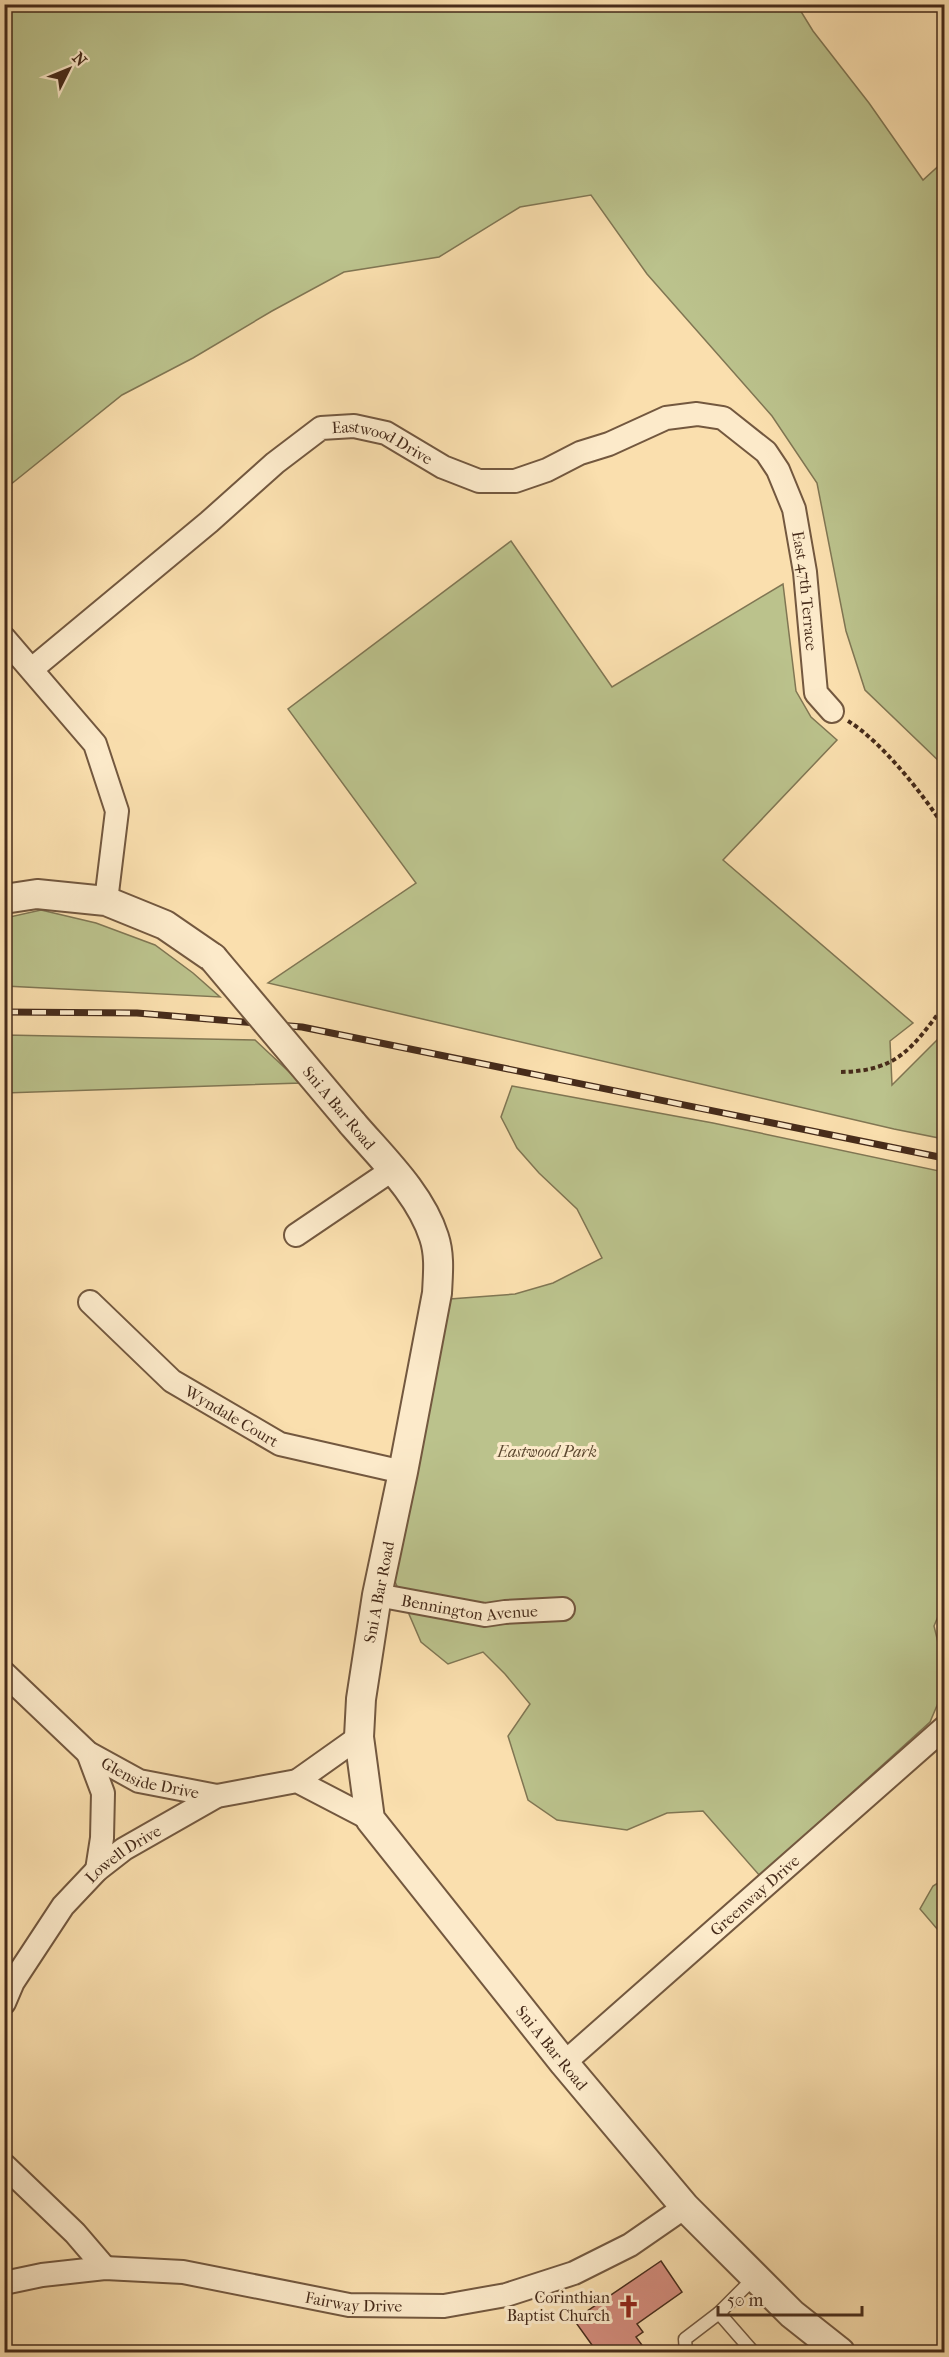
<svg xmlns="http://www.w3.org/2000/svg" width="949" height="2357" viewBox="0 0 949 2357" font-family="'IM FELL French Canon',serif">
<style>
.green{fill:#bbc28c;stroke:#807653;stroke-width:1.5}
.building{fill:#d48c7d;stroke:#462b1a;stroke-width:1.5}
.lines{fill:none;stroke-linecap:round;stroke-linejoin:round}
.service-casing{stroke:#73583f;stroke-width:15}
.minor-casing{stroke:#73583f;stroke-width:26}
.tertiary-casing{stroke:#73583f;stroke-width:32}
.path{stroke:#462b1a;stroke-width:4;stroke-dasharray:4.5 3;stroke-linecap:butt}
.service{stroke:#fceaca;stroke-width:12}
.minor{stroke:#fceaca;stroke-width:22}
.tertiary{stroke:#fceaca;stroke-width:28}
.rail-casing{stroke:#462b1a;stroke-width:7}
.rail{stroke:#fceaca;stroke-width:4.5;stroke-dasharray:14;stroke-linecap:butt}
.tertiary-bridge-casing{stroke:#73583f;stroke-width:32;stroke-linecap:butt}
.tertiary-bridge{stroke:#fceaca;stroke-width:28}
.labels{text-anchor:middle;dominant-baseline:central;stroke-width:6;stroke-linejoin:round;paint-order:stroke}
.street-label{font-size:16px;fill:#462b1a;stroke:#fceaca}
.park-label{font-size:16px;font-style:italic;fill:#5d4931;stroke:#fceaca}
.poi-label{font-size:16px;fill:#462b1a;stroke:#fceaca;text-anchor:end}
</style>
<rect width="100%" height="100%" fill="#fadfae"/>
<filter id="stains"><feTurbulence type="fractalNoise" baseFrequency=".00333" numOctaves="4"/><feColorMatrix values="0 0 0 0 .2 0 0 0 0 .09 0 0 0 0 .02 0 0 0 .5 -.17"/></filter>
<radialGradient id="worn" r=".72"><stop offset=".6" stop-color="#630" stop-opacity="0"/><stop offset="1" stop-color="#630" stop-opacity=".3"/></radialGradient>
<g class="green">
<polygon points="5,4 797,5 813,31 869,103 923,180 944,161 944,766 865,690 846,631 817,483 772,416 647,274 591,195 520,207 439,257 344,272 272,311 193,358 122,395 5,489"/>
<polygon points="511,541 612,687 783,584 796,691 811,717 837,740 723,860 913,1023 890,1041 892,1085 944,1033 944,1139 894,1129 268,983 416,883 288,709"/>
<polygon points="41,910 96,923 155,945 193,973 220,997 5,986 5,918"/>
<polygon points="5,1035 255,1040 301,1083 5,1093"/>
<polygon points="512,1086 713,1123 944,1172 944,1602 934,1626 944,1667 944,1689 930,1722 760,1876 703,1811 667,1813 627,1830 557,1820 528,1800 508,1736 530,1704 505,1674 483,1652 448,1664 421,1642 393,1577 450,1299 515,1294 553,1283 602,1258 577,1209 539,1173 517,1148 501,1117"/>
<polygon points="944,1879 944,1937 920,1909 933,1886"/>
</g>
<polygon class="building" points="661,2261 682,2292 637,2324 643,2332 636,2337 647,2352 597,2352 574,2320"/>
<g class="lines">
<defs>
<g id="service">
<polyline points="719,2313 753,2352"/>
<polyline points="686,2352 685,2339 719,2313 755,2277"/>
</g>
<g id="minor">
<polyline points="4,638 95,744 117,811 106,901"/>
<path id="s1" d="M 32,669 L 209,522 L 275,463 L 321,428 L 354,426 L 386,433 L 443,467 L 479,481 L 515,481 L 547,470 L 580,453 L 609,444 L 666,418 L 697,414 L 723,418 L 766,452 L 778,470 L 794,509 L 805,572 L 816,693 L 832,711"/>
<polyline points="296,1235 392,1170"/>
<path id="s2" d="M 90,1302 L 172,1381 L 280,1444 L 403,1472"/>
<path id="s3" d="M 377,1595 L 485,1615 L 505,1612 L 563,1609"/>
<path id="s4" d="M 4,1673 L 88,1753 L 139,1781 L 217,1796"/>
<polyline points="88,1753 103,1793 102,1838 97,1870"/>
<polyline points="297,1781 359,1737"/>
<path id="s5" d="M 4,2003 L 13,1982 L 63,1906 L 97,1870 L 124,1849 L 217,1796 L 297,1781 L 370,1819"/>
<path id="s6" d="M 564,2063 L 944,1728"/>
<polyline points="4,2165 75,2233 105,2268"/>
<path id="s7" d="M 4,2283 L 42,2275 L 105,2268 L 183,2272 L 349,2305 L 444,2306 L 506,2295 L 574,2273 L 630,2245 L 685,2207"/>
</g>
<g id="tertiary">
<polyline points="4,899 37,894 106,901 165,925 213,958"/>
<path id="s8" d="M 352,1123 C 381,1157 420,1193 434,1237 C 440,1255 438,1274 437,1293 L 403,1472 L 377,1595 L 361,1699 L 359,1737 L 370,1819 L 564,2063 L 685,2207 L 792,2314 L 840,2352"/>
</g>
</defs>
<use href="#service" class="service-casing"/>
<use href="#minor" class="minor-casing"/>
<use href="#tertiary" class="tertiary-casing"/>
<g class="path">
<path d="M 848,721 C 881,741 923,794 944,827"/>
<path d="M 841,1072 C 898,1071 912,1048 944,1006"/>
</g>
<use href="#service" class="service"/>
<use href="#minor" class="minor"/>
<use href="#tertiary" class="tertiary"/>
<defs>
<polyline id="rail" points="4,1012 137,1013 302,1027 944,1158"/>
</defs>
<use href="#rail" class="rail-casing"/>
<use href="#rail" class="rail"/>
<defs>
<polyline id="tertiary-bridge" points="213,958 352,1123"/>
</defs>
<use href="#tertiary-bridge" class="tertiary-bridge-casing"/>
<use href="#tertiary-bridge" class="tertiary-bridge"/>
</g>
<defs>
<symbol id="church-bare" viewBox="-9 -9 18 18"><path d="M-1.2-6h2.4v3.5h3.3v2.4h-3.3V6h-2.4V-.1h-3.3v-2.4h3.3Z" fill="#8f2418" stroke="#fceaca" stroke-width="2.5" paint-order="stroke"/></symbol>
</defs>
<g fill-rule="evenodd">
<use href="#church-bare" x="612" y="2290" width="33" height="33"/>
</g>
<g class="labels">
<g class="street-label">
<text stroke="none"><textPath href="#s1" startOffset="441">Eastwood Drive</textPath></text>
<text stroke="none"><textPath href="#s1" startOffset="1006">East 47th Terrace</textPath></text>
<text transform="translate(339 1108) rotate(50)">Sni A Bar Road</text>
<text stroke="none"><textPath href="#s2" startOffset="183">Wyndale Court</textPath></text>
<text transform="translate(379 1592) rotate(-79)">Sni A Bar Road</text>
<text stroke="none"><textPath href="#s3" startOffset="94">Bennington Avenue</textPath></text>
<text stroke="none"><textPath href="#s4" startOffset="184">Glenside Drive</textPath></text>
<text stroke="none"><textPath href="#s5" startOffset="194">Lowell Drive</textPath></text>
<text stroke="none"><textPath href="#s6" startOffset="254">Greenway Drive</textPath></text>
<text stroke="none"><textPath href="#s8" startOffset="1024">Sni A Bar Road</textPath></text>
<text stroke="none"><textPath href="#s7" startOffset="354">Fairway Drive</textPath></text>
</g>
<g class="park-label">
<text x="547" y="1451">Eastwood Park</text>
</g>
<g class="poi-label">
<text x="610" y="2297">Corinthian<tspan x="610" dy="18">Baptist Church</tspan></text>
</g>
</g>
<rect width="949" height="2357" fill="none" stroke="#fadfae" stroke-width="24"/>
<rect x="6" y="6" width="937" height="2345" fill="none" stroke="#462b1a" stroke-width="3"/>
<rect x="12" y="12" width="925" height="2333" fill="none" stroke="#462b1a" stroke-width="1.5"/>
<g transform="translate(69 69) rotate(47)" stroke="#fceaca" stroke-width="4.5" paint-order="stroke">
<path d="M0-4.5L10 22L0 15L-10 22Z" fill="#462b1a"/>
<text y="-9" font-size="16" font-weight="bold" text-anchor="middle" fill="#462b1a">N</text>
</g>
<path d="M718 2306v9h144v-9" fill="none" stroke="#462b1a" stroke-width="3"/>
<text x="727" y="2306" font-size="18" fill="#462b1a" stroke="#fceaca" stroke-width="4.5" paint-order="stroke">50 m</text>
<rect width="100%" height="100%" filter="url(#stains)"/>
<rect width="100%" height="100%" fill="url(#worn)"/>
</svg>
